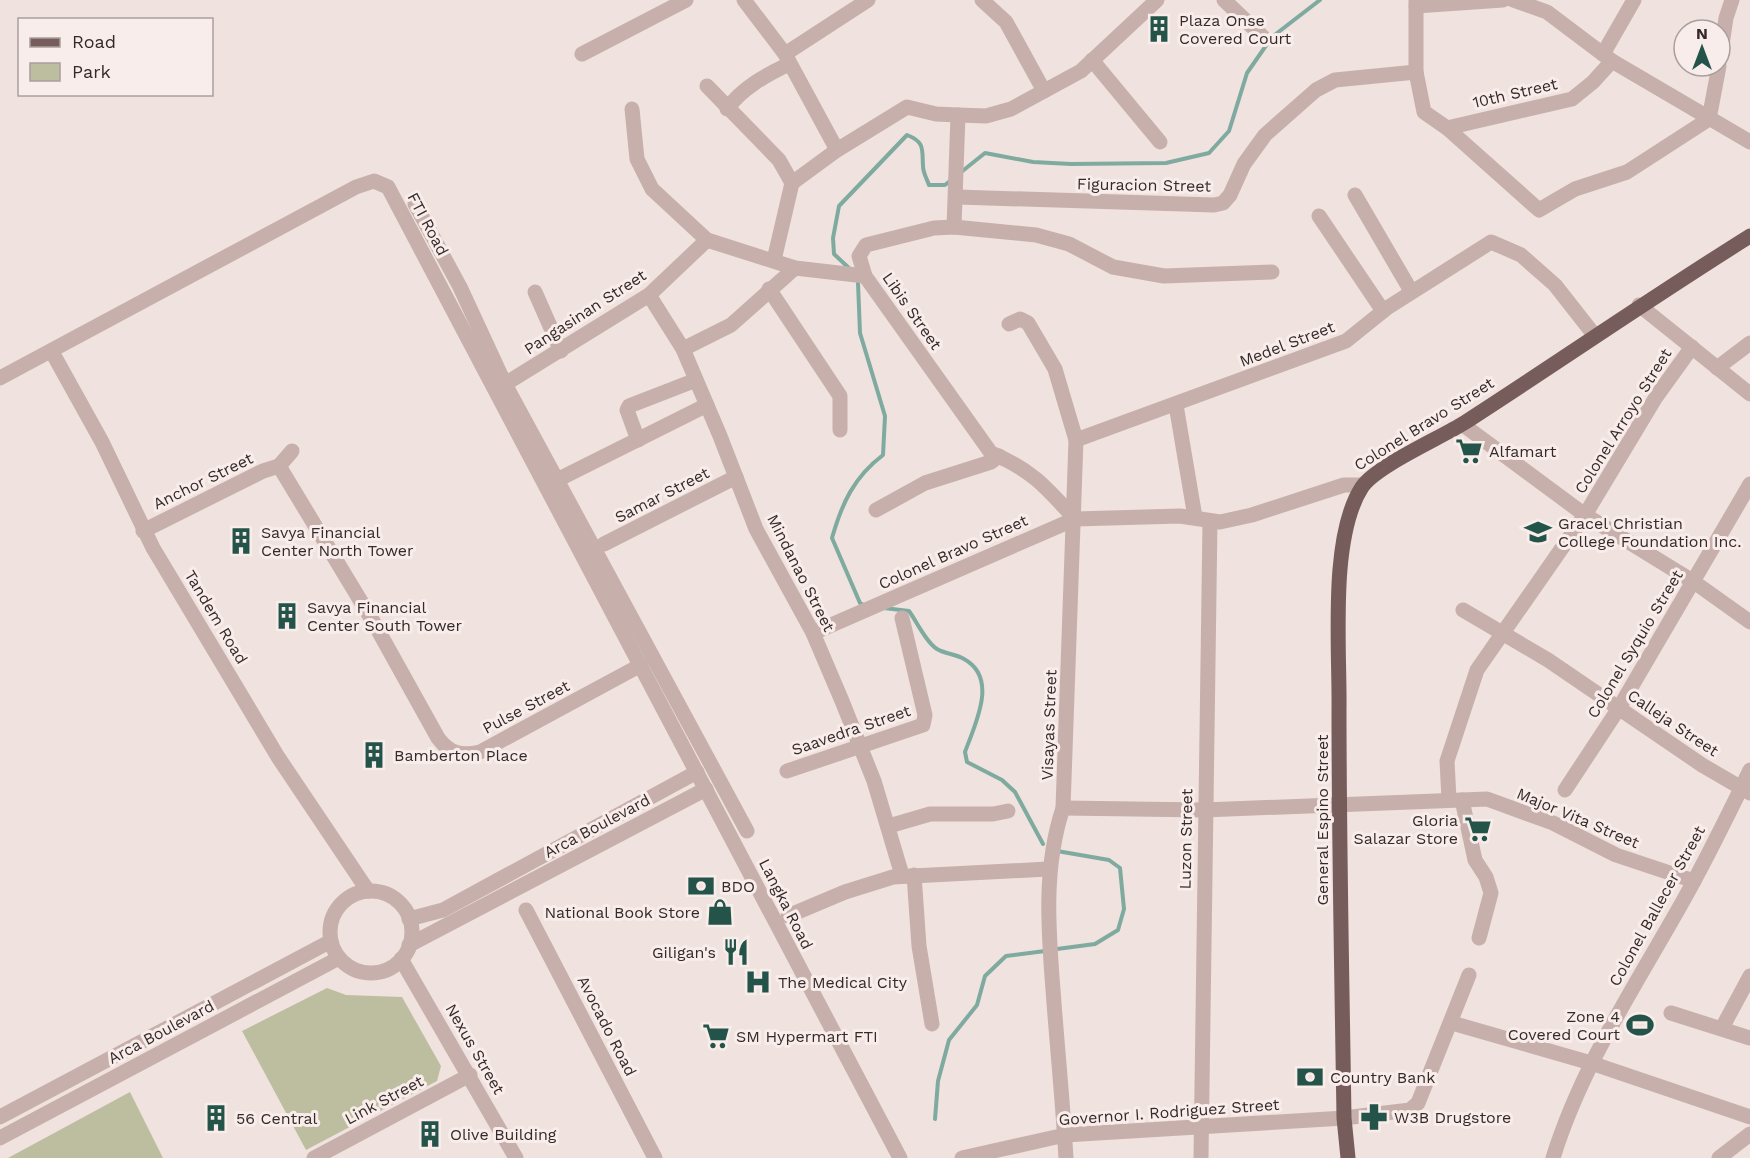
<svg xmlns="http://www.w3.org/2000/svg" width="1750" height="1158" viewBox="0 0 1750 1158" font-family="'Work Sans',sans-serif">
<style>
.green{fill:#bcbe9f}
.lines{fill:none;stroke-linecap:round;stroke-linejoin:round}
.stream{stroke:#7faaa0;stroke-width:4}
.minor{stroke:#c7b0ab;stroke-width:15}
.major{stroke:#765d5c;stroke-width:15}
.labels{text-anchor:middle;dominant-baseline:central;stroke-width:6;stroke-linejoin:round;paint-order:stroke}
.poi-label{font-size:16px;fill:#352a29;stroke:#f8edea;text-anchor:start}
.street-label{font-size:16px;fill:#352a29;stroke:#f8edea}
</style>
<rect width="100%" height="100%" fill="#f0e2de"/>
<g class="green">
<polygon points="327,988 346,995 402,997 441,1066 437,1081 306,1150 242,1031"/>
<polygon points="130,1092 163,1158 8,1158"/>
</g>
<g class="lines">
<g class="stream">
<polyline points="960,173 985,153 1033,162 1071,164 1166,163 1209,153 1229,131 1247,73 1272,37 1320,0"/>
<path d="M 851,270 L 834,254 L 833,238 L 839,206 L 907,135 C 925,142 922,149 923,166 C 923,173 927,179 929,185 L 945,185 L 950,181"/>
<path d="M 858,283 L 860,333 L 885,416 L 883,455 C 854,477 842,503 832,538 L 860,603 L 865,606"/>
<path d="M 884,608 L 909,611 C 917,622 926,642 937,649 C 945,654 956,654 964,659 C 999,678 975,724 965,752 L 967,762 L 1002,780 L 1015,792 L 1043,844"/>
<polyline points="1057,851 1109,860 1120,868 1124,909 1118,930 1095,944 1057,949"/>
<polyline points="935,1119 938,1081 949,1040 977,1005 985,976 1006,956 1045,951"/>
</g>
<g class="minor">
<polyline points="744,0 785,54 837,150"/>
<polyline points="982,0 1006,22 1044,91"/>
<polyline points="1224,0 1263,37"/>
<polyline points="1416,0 1416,72 1424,112 1447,128 1539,210 1575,189 1627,172 1709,119 1719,66"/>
<polyline points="1513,0 1547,12 1612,61 1750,142"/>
<polyline points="1416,6 1503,0"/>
<polyline points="582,54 686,0"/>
<polyline points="785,54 868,0"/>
<polyline points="1603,54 1634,0"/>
<polyline points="1720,58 1726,18 1732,0"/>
<polyline points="1092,60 1160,142"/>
<polyline points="707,86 779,160 792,183"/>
<polyline points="632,109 637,159 652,189 707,240 795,268 865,276"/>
<path d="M 727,109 C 742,88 766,75 789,64"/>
<polyline points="1447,128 1572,99 1593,82 1612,61"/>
<polyline points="1355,195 1411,291"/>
<polyline points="957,197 1214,205 1223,203 1230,195 1244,164 1265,135 1316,90 1335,80 1416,72"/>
<polyline points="415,204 460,287 505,384 747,831"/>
<polyline points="1319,216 1383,311"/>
<polyline points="954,227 958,115"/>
<polyline points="774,260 792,183 837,150 907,107 936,114 958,115 986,116 1011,109 1081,71 1157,0"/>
<polyline points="769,289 840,396 840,430"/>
<polyline points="535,292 561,351"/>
<polyline points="649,295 683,349 720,436 756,529 813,633 842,701 874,781 902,875"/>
<polyline points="1639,305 1750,394"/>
<path d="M 1009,324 L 1020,319 L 1028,323 L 1055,369 L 1076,440 L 1063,808 C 1042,871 1049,937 1054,1003 C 1058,1055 1063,1106 1066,1158"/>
<polyline points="683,349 731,325 795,268"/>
<polyline points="52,352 102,442 153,548 278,757 368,891"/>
<polyline points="1717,368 1750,343"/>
<polyline points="0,378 356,187 374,181 388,187 900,1158"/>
<polyline points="505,384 649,295 707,240"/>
<polyline points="1176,405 1195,517"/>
<polyline points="1462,424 1585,515 1694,582 1750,622"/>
<polyline points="638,440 627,410 629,406 696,380"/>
<polyline points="1076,440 1346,341 1387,308 1491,242 1521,255 1555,285 1595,336"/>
<path d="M 279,466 L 374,623 L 438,738 C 450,754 461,756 480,752 L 641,665"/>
<polyline points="279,466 292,451"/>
<polyline points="557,480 707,405"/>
<polyline points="876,510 925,483 991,462 999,456"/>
<path d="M 1075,519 C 1047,488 1031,469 991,453 L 865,276 L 859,256 L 866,245 L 934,228 L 954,227 L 1036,235 L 1069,244 L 1113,267 L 1164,276 L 1272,272"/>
<polyline points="143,531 263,471 279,466"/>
<polyline points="604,544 736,477"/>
<polyline points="1463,610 1548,660 1702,765 1750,793"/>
<polyline points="813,633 1075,519 1180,516 1220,522 1252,515 1344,485 1363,485"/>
<polyline points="787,771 923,725 925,715 902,618"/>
<polyline points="1565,790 1619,708 1750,484"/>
<polyline points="1449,799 1447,761 1477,670 1585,515 1656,397 1692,347"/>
<polyline points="1462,800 1475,860 1486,877 1491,893 1479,938"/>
<polyline points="1063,808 1204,810 1487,799 1553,823 1616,855 1694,881"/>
<polyline points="889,826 930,814 993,814 1008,811"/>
<polyline points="914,875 919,946 932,1024"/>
<circle cx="371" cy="932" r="41"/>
<polyline points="526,910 655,1158"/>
<polyline points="788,916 845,892 893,877 1048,869"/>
<polyline points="409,919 443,910 697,772"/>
<polyline points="409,945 706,789"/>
<polyline points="401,959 516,1158"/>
<polyline points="1671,1013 1750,1038"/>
<polyline points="1452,1023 1591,1063 1750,1117"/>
<polyline points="1722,1028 1750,976"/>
<polyline points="0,1117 331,941"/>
<polyline points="0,1138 339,958"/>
<polyline points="314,1158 470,1075"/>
<polyline points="962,1158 1065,1135 1344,1118 1410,1110 1418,1103 1469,975"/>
<polyline points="1201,1158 1210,521"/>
<path d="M 1553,1158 C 1584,1058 1645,972 1694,881 C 1714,844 1732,807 1750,770"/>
<polyline points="1719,1158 1750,1134"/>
</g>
<path class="major" d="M 1348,1158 L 1344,1118 C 1342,982 1339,846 1339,710 C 1340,649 1329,538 1362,487 C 1376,466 1440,438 1464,423 C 1560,361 1654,296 1750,236"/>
</g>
<defs>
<symbol id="building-bare" viewBox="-9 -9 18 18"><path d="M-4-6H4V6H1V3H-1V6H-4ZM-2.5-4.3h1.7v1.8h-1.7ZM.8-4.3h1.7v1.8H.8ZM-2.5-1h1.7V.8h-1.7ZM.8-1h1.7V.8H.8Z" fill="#235349" stroke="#f8edea" stroke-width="2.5" paint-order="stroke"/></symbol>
<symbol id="supermarket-bare" viewBox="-9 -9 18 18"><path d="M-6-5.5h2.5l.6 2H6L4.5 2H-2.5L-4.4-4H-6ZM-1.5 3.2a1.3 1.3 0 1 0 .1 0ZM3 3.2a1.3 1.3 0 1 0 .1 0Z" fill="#235349" stroke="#f8edea" stroke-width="2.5" paint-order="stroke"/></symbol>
<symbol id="university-bare" viewBox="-9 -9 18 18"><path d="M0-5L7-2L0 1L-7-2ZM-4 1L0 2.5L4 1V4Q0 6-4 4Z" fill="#235349" stroke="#f8edea" stroke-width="2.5" paint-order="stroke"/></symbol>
<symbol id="bank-bare" viewBox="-9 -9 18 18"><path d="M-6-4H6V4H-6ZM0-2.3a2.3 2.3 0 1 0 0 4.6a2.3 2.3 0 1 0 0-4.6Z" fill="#235349" stroke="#f8edea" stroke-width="2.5" paint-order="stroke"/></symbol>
<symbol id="shop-bare" viewBox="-9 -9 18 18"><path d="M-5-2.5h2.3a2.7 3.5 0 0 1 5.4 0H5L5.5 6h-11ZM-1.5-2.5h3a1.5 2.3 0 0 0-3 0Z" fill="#235349" stroke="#f8edea" stroke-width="2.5" paint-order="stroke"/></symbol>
<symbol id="restaurant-bare" viewBox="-9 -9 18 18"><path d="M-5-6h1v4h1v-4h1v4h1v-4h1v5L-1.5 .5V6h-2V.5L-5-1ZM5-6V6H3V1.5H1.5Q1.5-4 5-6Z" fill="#235349" stroke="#f8edea" stroke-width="2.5" paint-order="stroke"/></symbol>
<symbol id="hospital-bare" viewBox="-9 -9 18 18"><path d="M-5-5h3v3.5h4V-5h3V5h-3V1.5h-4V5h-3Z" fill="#235349" stroke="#f8edea" stroke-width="2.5" paint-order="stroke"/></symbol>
<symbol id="stadium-bare" viewBox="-9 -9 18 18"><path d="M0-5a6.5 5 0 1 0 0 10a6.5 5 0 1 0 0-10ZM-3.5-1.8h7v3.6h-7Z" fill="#235349" stroke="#f8edea" stroke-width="2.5" paint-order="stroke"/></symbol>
<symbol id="pharmacy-bare" viewBox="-9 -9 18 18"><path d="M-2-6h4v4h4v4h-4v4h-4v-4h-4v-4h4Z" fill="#235349" stroke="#f8edea" stroke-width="2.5" paint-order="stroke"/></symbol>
</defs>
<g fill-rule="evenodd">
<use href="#building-bare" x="1140" y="10" width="38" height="38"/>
<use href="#supermarket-bare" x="1450" y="432" width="38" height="38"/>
<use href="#university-bare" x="1519" y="513" width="38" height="38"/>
<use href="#building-bare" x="222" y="522" width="38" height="38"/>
<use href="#building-bare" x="268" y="597" width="38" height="38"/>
<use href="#building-bare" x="355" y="736" width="38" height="38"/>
<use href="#supermarket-bare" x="1459" y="810" width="38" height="38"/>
<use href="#bank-bare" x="682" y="867" width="38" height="38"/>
<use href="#shop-bare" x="701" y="893" width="38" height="38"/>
<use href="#restaurant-bare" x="717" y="933" width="38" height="38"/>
<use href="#hospital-bare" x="739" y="963" width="38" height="38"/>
<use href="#stadium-bare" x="1621" y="1006" width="38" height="38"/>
<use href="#supermarket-bare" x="697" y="1017" width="38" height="38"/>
<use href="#bank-bare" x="1291" y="1058" width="38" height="38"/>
<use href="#pharmacy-bare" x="1355" y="1098" width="38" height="38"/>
<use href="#building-bare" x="197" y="1099" width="38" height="38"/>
<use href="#building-bare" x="411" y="1115" width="38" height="38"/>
</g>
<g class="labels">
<g class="poi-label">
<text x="1179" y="20">Plaza Onse<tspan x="1179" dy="18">Covered Court</tspan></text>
<text x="1489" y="451">Alfamart</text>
<text x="1558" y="523">Gracel Christian<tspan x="1558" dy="18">College Foundation Inc.</tspan></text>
<text x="261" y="532">Savya Financial<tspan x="261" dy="18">Center North Tower</tspan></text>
<text x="307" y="607">Savya Financial<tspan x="307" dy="18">Center South Tower</tspan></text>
<text x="394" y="755">Bamberton Place</text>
<text x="1458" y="820" text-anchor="end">Gloria<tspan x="1458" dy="18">Salazar Store</tspan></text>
<text x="721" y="886">BDO</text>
<text x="700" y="912" text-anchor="end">National Book Store</text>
<text x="716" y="952" text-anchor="end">Giligan's</text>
<text x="778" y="982">The Medical City</text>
<text x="1620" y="1016" text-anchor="end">Zone 4<tspan x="1620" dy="18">Covered Court</tspan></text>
<text x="736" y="1036">SM Hypermart FTI</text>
<text x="1330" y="1077">Country Bank</text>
<text x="1394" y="1117">W3B Drugstore</text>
<text x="236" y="1118">56 Central</text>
<text x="450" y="1134">Olive Building</text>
</g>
<g class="street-label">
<text transform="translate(1515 93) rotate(-13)">10th Street</text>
<text transform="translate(1144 185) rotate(1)">Figuracion Street</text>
<text transform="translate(428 224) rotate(62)">FTI Road</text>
<text transform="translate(912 311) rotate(55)">Libis Street</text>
<text transform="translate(585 312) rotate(-33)">Pangasinan Street</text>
<text transform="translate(1287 344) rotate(-21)">Medel Street</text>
<text transform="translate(1623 421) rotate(-58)">Colonel Arroyo Street</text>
<text transform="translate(1424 424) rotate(-32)">Colonel Bravo Street</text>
<text transform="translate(203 481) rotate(-26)">Anchor Street</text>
<text transform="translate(662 495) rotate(-27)">Samar Street</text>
<text transform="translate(953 552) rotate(-24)">Colonel Bravo Street</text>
<text transform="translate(801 573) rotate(63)">Mindanao Street</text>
<text transform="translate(216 617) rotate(59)">Tandem Road</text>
<text transform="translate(1635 644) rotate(-59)">Colonel Syquio Street</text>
<text transform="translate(526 707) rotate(-28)">Pulse Street</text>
<text transform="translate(1673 723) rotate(34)">Calleja Street</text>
<text transform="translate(1049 725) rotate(-88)">Visayas Street</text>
<text transform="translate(851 730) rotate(-19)">Saavedra Street</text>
<text transform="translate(1578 818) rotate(23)">Major Vita Street</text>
<text transform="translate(1322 820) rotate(-90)">General Espino Street</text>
<text transform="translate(597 826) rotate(-28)">Arca Boulevard</text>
<text transform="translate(1186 839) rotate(-89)">Luzon Street</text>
<text transform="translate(786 904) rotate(63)">Langka Road</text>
<text transform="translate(1657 906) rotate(-61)">Colonel Ballecer Street</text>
<text transform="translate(607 1026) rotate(63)">Avocado Road</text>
<text transform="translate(161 1032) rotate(-28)">Arca Boulevard</text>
<text transform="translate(475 1049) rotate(60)">Nexus Street</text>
<text transform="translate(384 1100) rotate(-28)">Link Street</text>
<text transform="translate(1169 1112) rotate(-4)">Governor I. Rodriguez Street</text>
</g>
</g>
<rect x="18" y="18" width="195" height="78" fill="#f8edea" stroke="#aa9f9d" stroke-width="1.5"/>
<rect x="30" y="38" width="30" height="9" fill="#765d5c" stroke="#aa9f9d" stroke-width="1.5"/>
<text x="72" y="48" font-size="18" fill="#352a29">Road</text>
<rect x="30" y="63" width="30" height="18" fill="#bcbe9f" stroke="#aa9f9d" stroke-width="1.5"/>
<text x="72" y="78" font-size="18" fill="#352a29">Park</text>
<g transform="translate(1702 48)"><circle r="28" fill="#f8edea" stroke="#aa9f9d" stroke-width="1.5"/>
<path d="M0-4.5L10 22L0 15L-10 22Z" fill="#235349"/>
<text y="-9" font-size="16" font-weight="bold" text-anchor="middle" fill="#352a29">N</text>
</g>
</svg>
